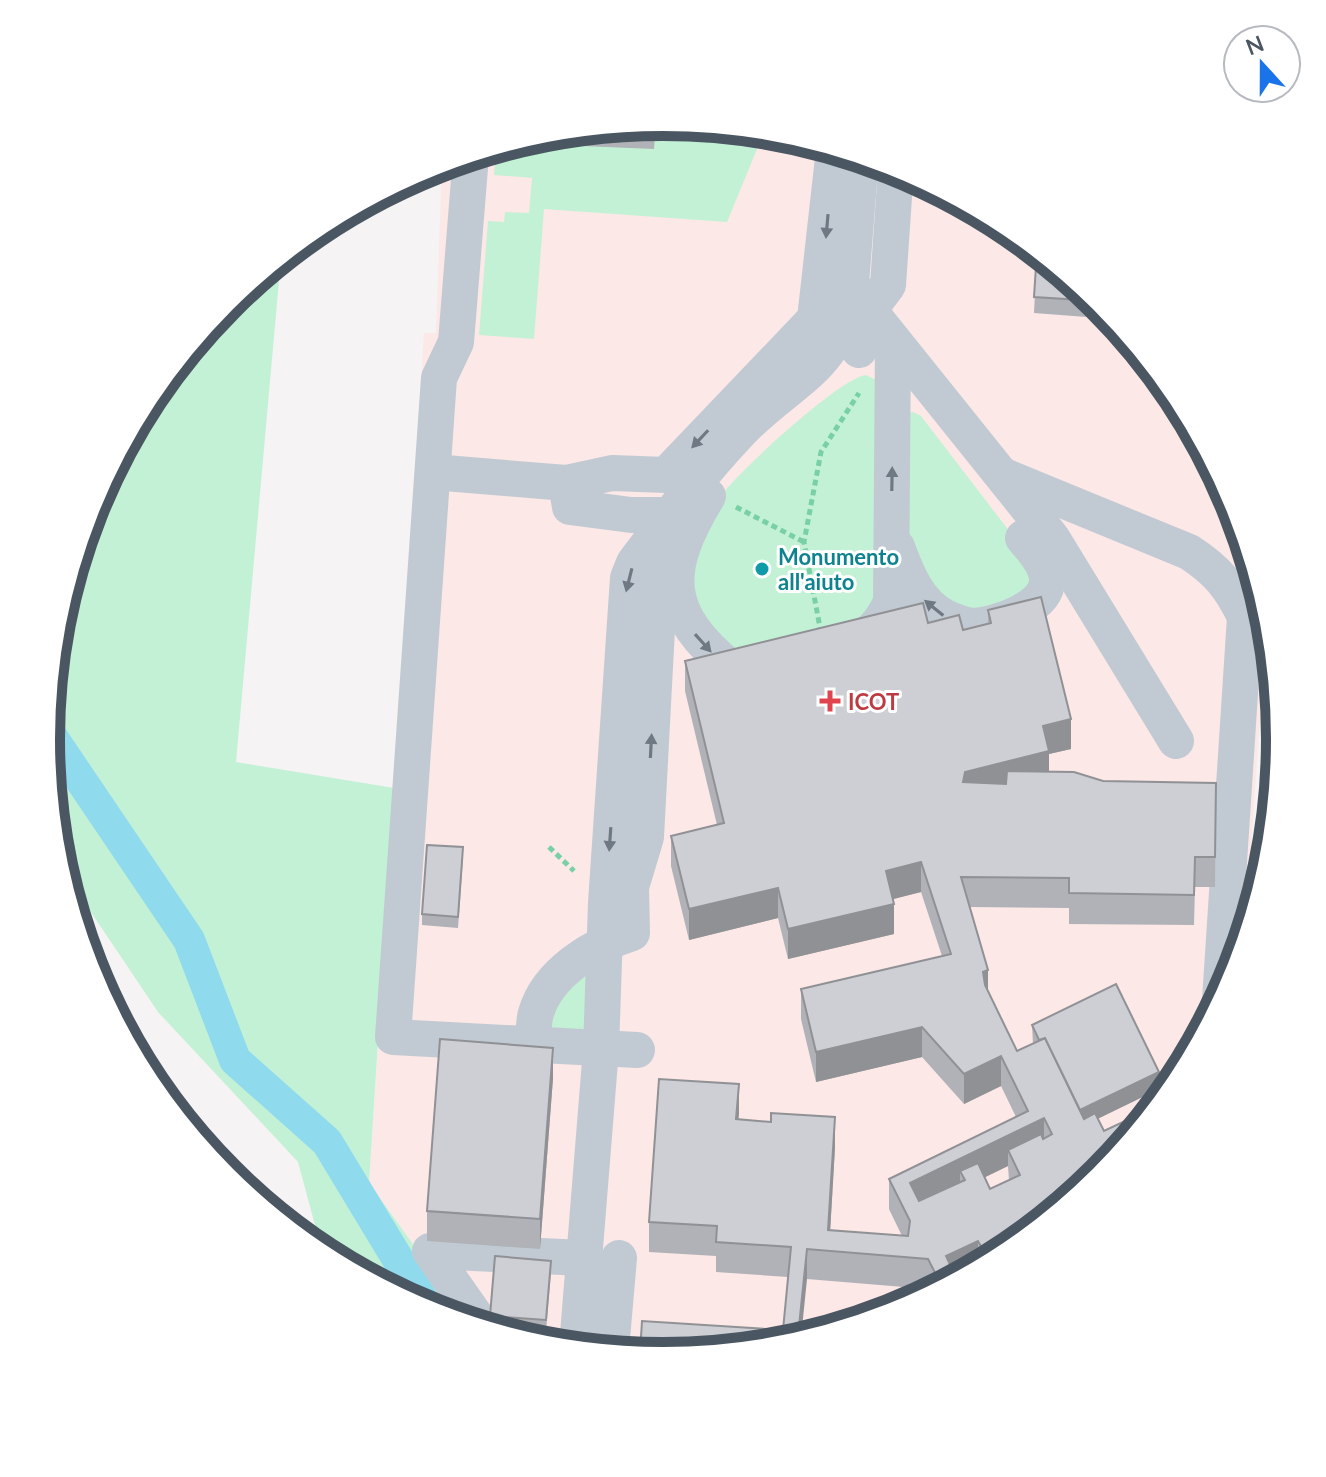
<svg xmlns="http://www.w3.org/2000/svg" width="1326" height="1477" viewBox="0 0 1326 1477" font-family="Lato,sans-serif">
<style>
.medical{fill:#fce8e6}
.green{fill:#c3f1d5}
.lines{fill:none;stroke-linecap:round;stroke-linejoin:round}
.canal{stroke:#90daee;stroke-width:32}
.path{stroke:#7ad0a6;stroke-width:5;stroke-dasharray:6 4;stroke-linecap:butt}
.minor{stroke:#c1cad2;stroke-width:36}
.wall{fill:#b0b2b7;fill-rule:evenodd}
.shaded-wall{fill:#909195}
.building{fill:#cdcfd5;stroke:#909195;stroke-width:2;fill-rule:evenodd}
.oneway{fill:#6e7983}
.culture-dot{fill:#0f9aa8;stroke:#fff;stroke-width:3}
.health-dot{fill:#e0444e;stroke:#fff;stroke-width:3}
.labels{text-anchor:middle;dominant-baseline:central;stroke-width:6;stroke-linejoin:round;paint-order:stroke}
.culture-label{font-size:22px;font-weight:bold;fill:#0d838f;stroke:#fff;text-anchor:start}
.health-label{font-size:22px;font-weight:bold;fill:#be3a42;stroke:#fff;text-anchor:start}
.rim{fill:none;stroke:#4a5661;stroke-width:10}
</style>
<rect width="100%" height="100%" fill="#f5f3f3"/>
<polygon class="medical" points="663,122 784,133 900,169 1006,226 1100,303 1176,396 1233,503 1267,614 1245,935 1233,975 1176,1082 1099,1175 1005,1252 899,1309 783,1344 663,1355 542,1344 468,1321 369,1183 424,333 436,333 442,164 543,133"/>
<g class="green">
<polygon points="663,122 764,132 727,222 544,209 534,339 479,335 488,221 504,222 505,212 529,213 532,178 494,175 496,147 543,133"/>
<polygon points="281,258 236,762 394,788 369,1183 468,1321 426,1308 318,1250 320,1244 298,1162 158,1012 60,866 46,738 58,618 93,502 150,395 227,302"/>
<path d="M 866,375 L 878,381 L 879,592 L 856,628 L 737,660 C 715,630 685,603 691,564 C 693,549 713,510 721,496 C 737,473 841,377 866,375 Z"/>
<polygon points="913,412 921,416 1026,553 1033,573 1026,592 998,605 968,610 928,588 900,530 909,413"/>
<polygon points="585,969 593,1038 541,1034 543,1014"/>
</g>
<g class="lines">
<polyline class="canal" points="47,730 189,940 235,1060 327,1142 428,1309"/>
<g class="path">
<polyline points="736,507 804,542"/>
<polyline points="821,633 804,542 821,452 859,393"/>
<polyline points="549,847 574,871"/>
</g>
<g class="minor">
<polyline points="471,155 456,342 439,378 393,1037 637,1050"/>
<polyline points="861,157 851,283 869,310 1052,538 1176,741"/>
<polyline points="859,350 869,310 888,285 896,168"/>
<polyline points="433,472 566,483"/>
<path d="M 1004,476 L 1189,552 C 1217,570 1231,587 1245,617 L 1220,1000"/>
<path d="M 708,496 C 662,571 663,613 732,669 L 755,664"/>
<polyline points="670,515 631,515 570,507 566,483 612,473 666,475 815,319 834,149"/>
<path d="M 897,547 C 907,574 918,603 945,617 C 952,621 967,626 975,626 C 998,624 1048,607 1047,580 C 1047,564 1033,550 1023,538"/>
<path d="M 852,643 C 872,633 882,622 891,602 L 893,341"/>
<path d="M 533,1045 C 534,1035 533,1022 536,1013 C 548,972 594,945 632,933 L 631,887 L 646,837 L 660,572"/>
<polyline points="482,1325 430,1251 584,1258"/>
<path d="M 577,1347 L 601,1049 L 606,903 L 628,578 L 634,563 C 667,519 700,474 738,434 C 790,378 843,370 851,283"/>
<polyline points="611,1350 619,1258"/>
</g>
</g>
<g class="wall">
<polygon points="656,122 654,149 558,145 558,132"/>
<polygon points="1037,251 1100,303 1113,319 1034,313"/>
<path d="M 988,610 L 1071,749 L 1049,754 L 1049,772 L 1103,781 L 1216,783 L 1215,887 L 1195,887 L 1194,925 L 1069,924 L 1069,908 L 970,907 L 988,991 L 1017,1051 L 1033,1044 L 1032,1025 L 1159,1089 L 1098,1118 L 1005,1252 L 930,1292 L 928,1289 L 807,1279 L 783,1330 L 788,1277 L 716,1272 L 716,1256 L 649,1252 L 649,1222 L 738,1120 L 835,1147 L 830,1231 L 902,1236 L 889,1209 L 889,1179 L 1016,1117 L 1001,1086 L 964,1104 L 922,1057 L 816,1082 L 801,1019 L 801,989 L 942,956 L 921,892 L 892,899 L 894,934 L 788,959 L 778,918 L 689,940 L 671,866 L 671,836 L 717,825 L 685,691 L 685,661 L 928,623 L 963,630 L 988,624 ZM 1008,1166 L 1009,1180 L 990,1189 L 985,1177 Z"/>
<polygon points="463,859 458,928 422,925 422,914"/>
<polygon points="553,1078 540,1249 427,1241 427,1211"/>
<polygon points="551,1272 546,1331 490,1327 490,1316"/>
</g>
<g class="shaded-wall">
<polygon points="1071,719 1071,749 1049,754 1049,781 963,812 963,782 965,772 1043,726"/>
<polygon points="921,862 921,892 886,901 886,871"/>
<polygon points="778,888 778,918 689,940 689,909"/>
<polygon points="894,904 894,934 788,959 788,929"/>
<polygon points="988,970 988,1001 983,972"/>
<polygon points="922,1027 922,1057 816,1082 816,1052"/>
<polygon points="553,1048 553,1078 540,1249 540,1219"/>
<polygon points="1001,1056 1001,1086 964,1104 964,1074"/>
<polygon points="1159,1072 1159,1089 1075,1130 1075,1113"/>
<polygon points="739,1084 739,1114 736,1150 736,1119"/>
<polygon points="835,1117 835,1147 829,1251 828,1230"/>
<polygon points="1044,1118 1044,1148 1008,1150 1008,1166 965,1187 965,1180 960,1171 960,1189 910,1213 910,1183"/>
<polygon points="1050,1215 1005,1252 982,1264 982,1248"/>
<polygon points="978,1241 978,1266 946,1284 946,1256"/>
<polygon points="807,1249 807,1279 801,1338 799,1326"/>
</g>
<g class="building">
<polygon points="655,122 654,133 584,129"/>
<polygon points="1037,251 1098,301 1034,297"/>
<path d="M 1041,597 L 1071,719 L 1043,726 L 1049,751 L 965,772 L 963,782 L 1006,784 L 1007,771 L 1074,772 L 1103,781 L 1216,783 L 1215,857 L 1195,857 L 1194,895 L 1069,893 L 1069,878 L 961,877 L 988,970 L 983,972 L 985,985 L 1017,1051 L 1045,1038 L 1084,1119 L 1095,1113 L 1104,1131 L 1155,1107 L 1099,1175 L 1050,1215 L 982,1248 L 978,1241 L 946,1256 L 956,1278 L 942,1286 L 928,1259 L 807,1249 L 799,1326 L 804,1337 L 783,1344 L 663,1356 L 640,1353 L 642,1321 L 783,1330 L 791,1247 L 716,1242 L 717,1226 L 649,1222 L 659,1079 L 739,1084 L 736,1119 L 771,1122 L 771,1113 L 835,1117 L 828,1230 L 908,1236 L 910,1221 L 889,1179 L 1028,1111 L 1001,1056 L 964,1074 L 922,1027 L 816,1052 L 801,989 L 951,954 L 921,862 L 886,871 L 894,904 L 788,929 L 778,888 L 689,909 L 671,836 L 724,823 L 685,661 L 923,603 L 928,623 L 959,615 L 963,630 L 991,623 L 988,610 ZM 1044,1118 L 1052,1134 L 1043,1139 L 1041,1134 L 1008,1150 L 1020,1175 L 990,1189 L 978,1163 L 960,1171 L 965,1180 L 919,1201 L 910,1183 Z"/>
<polygon points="427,845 463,847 458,917 422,914"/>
<polygon points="1116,984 1159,1072 1080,1110 1045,1038 1039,1040 1032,1025"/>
<polygon points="440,1039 553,1048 540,1219 427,1211"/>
<polygon points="495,1256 551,1261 546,1320 490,1316"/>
<polygon points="845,1321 847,1324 816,1334"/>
</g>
<defs><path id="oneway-solid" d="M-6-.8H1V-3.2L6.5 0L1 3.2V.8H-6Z" transform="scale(2)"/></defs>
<g class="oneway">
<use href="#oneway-solid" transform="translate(827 226) rotate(95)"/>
<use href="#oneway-solid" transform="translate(700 439) rotate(133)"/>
<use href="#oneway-solid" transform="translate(892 479) rotate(-89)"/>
<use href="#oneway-solid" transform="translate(629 580) rotate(104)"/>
<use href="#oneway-solid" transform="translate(934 608) rotate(-141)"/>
<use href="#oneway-solid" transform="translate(703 643) rotate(48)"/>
<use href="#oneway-solid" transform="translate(651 746) rotate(-87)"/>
<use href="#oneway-solid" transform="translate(610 839) rotate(94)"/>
</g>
<circle class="culture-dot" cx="762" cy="569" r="8"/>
<path class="health-dot" d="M826 689h8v8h8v8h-8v8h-8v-8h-8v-8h8z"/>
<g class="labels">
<g class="culture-label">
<text x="778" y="556">Monumento<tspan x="778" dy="25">all'aiuto</tspan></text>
</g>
<g class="health-label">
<text x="848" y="701">ICOT</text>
</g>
</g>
<path d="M0 0H1326V1477H0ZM60 739a603 603 0 1 1 1206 0a603 603 0 1 1-1206 0Z" fill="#fff" fill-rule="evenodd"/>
<path class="rim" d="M60 739a603 603 0 1 1 1206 0a603 603 0 1 1-1206 0Z"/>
<g transform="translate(1262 64) rotate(339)"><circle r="38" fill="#ffffff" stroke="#b7bbc0" stroke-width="2"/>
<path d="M0-6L14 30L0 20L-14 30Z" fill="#1a73e8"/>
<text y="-12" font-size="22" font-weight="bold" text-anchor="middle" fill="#4a5661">N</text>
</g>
</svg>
